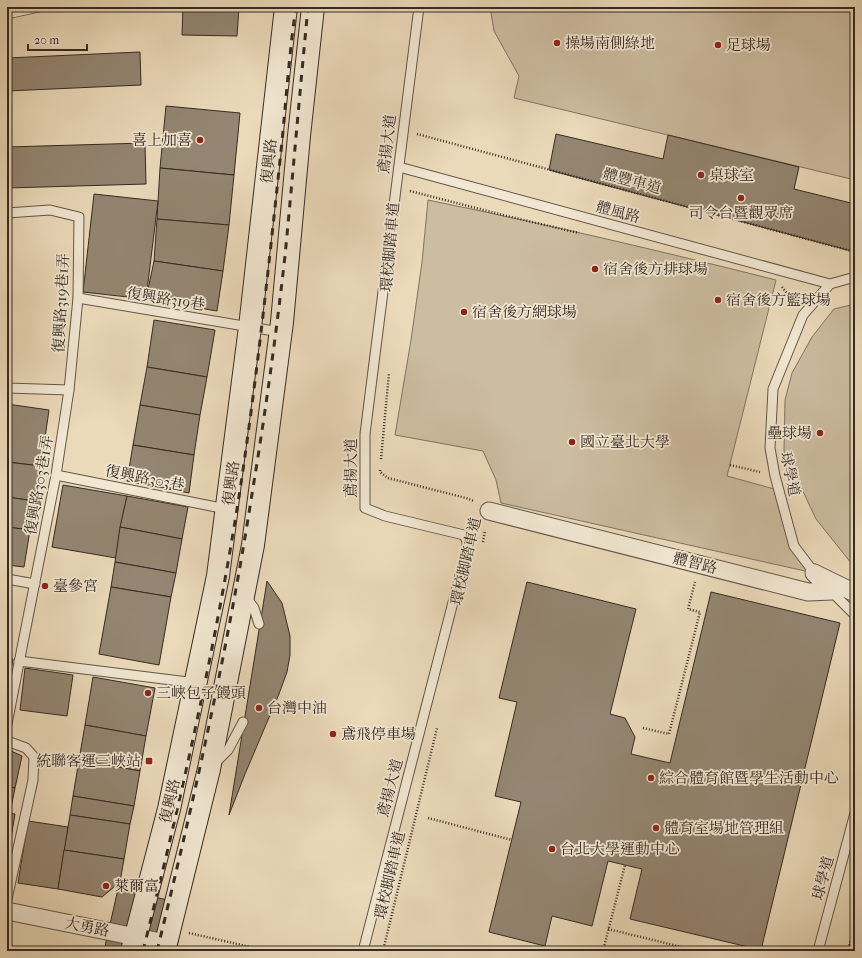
<svg xmlns="http://www.w3.org/2000/svg" width="862" height="958" viewBox="0 0 862 958" font-family="'IM FELL French Canon','Noto Serif TC',serif">
<style>
.green{fill:#ccbca0;stroke:#817362}
.building{fill:#948672;stroke:#362a23}
.lines{fill:none;stroke-linecap:round;stroke-linejoin:round}
.lane-casing{stroke:#635649;stroke-width:11}
.street-casing{stroke:#635649;stroke-width:19}
.secondary-casing{stroke:#362a23;stroke-width:24}
.path{stroke:#362a23;stroke-width:2.5;stroke-dasharray:1 2;stroke-linecap:butt}
.lane{stroke:#f2e7d2;stroke-width:9}
.street{stroke:#f2e7d2;stroke-width:17}
.secondary{stroke:#f2e7d2;stroke-width:22}
.rail{stroke:#362a23;stroke-width:3;stroke-dasharray:7 7;stroke-linecap:butt}
.poi-dot{fill:#8f2418;stroke:#f2e7d2;stroke-width:1.5}
.labels{text-anchor:middle;dominant-baseline:central;stroke-width:3.5;stroke-linejoin:round;paint-order:stroke}
.poi-label{font-size:15px;fill:#362a23;stroke:#f2e7d2;text-anchor:start}
.street-label{font-size:15px;fill:#362a23;stroke:#f2e7d2}
</style>
<rect width="100%" height="100%" fill="#ebdaba"/>
<filter id="stains"><feTurbulence type="fractalNoise" baseFrequency=".005" numOctaves="4"/><feColorMatrix values="0 0 0 0 .2 0 0 0 0 .09 0 0 0 0 .02 0 0 0 .5 -.17"/></filter>
<radialGradient id="worn" r=".72"><stop offset=".6" stop-color="#630" stop-opacity="0"/><stop offset="1" stop-color="#630" stop-opacity=".3"/></radialGradient>
<g class="green">
<polygon points="490,7 855,7 855,180 514,98 519,76 494,31"/>
<path d="M 428,200 C 545,224 661,251 776,280 L 727,476 L 778,490 L 794,546 L 814,573 L 501,503 L 496,480 L 483,451 L 395,435 L 411,340 L 422,262 Z"/>
<polygon points="855,304 855,568 816,519 784,451 785,400 792,373 812,337 834,309"/>
<polygon points="855,923 855,951 848,951"/>
</g>
<g class="building">
<polygon points="183,7 239,7 237,36 182,35"/>
<polygon points="140,52 141,85 7,91 7,58"/>
<polygon points="166,106 240,113 234,175 160,168"/>
<polygon points="556,134 663,159 668,135 799,167 794,189 855,204 855,252 549,170"/>
<polygon points="145,143 146,184 7,188 7,147"/>
<polygon points="160,168 234,175 229,225 157,219"/>
<polygon points="94,194 158,201 146,299 83,292"/>
<polygon points="157,219 229,225 223,271 154,261"/>
<polygon points="154,261 223,271 217,311 146,299"/>
<polygon points="154,320 215,330 207,377 147,367"/>
<polygon points="147,367 207,377 200,415 140,405"/>
<polygon points="7,404 49,410 41,466 7,462"/>
<polygon points="140,405 200,415 194,455 133,445"/>
<polygon points="133,445 194,455 189,493 127,481"/>
<polygon points="7,462 41,466 35,501 7,497"/>
<polygon points="63,485 127,496 116,558 52,547"/>
<polygon points="127,496 188,507 182,539 120,527"/>
<polygon points="7,497 35,501 30,530 7,527"/>
<polygon points="7,527 30,530 24,567 7,565"/>
<polygon points="120,527 182,539 176,573 115,562"/>
<polygon points="115,562 176,573 171,597 111,587"/>
<polygon points="267,581 282,603 290,636 290,655 287,672 279,694 245,774 229,815"/>
<polygon points="527,582 636,609 610,714 625,718 635,737 631,754 670,763 711,592 840,623 761,950 630,919 642,869 608,861 592,926 552,916 545,946 489,932 521,802 495,796 517,702 499,698"/>
<polygon points="111,587 171,597 159,665 99,654"/>
<polygon points="7,658 13,659 7,691"/>
<polygon points="25,668 73,675 67,716 20,710"/>
<polygon points="93,677 155,688 146,736 85,725"/>
<polygon points="85,725 146,736 140,771 79,760"/>
<polygon points="7,749 22,756 15,788 7,786"/>
<polygon points="79,760 140,771 134,806 73,796"/>
<polygon points="7,786 15,788 10,813 7,813"/>
<polygon points="73,796 134,806 130,824 70,815"/>
<polygon points="7,813 15,814 7,863"/>
<polygon points="70,815 130,824 124,859 64,850"/>
<polygon points="28,821 68,827 58,889 18,883"/>
<polygon points="64,850 124,859 120,882 102,897 58,889"/>
<polygon points="118,889 186,904 176,951 104,951"/>
</g>
<g class="lines">
<defs>
<g id="lane">
<polyline points="7,14 39,7"/>
<polyline points="399,167 830,284"/>
<polyline points="7,213 50,210 79,217 78,298 69,390 56,475 7,724"/>
<polyline points="78,298 280,332"/>
<polyline points="7,388 69,390"/>
<polyline points="56,475 226,509"/>
<polyline points="816,575 794,546 775,476 770,448 773,389 803,315 830,284 855,277"/>
<polyline points="7,579 35,584"/>
<polyline points="829,589 855,615"/>
<polyline points="246,597 254,608 259,624"/>
<polyline points="19,661 196,683"/>
<polyline points="7,741 26,748 34,757 33,780 7,899"/>
<polyline points="214,764 228,750 243,722"/>
<polyline points="363,951 467,548 467,541 464,535 385,516 365,508 365,434 419,7"/>
<polyline points="818,951 855,813"/>
</g>
<g id="street">
<polyline points="489,511 808,592 832,591 814,573 855,593"/>
<polyline points="7,911 166,943"/>
</g>
<g id="secondary">
<polyline points="132,951 169,809 218,576 250,327 286,7"/>
<polyline points="164,951 209,769 253,545 282,322 299,136 313,7"/>
</g>
</defs>
<use href="#lane" class="lane-casing"/>
<use href="#street" class="street-casing"/>
<use href="#secondary" class="secondary-casing"/>
<g class="path">
<polyline points="417,134 855,252"/>
<polyline points="410,191 507,216 579,233"/>
<polyline points="782,287 795,303"/>
<polyline points="381,459 389,373"/>
<polyline points="730,465 760,472"/>
<polyline points="380,470 380,472 388,478 466,498 474,501"/>
<polyline points="483,542 485,530"/>
<polyline points="643,728 669,734 700,612 688,609 695,582"/>
<polyline points="428,818 512,840"/>
<polyline points="608,929 698,951"/>
<polyline points="189,933 268,951"/>
<polyline points="383,951 437,728"/>
<polyline points="603,951 625,865"/>
<polyline points="848,951 855,923"/>
</g>
<use href="#lane" class="lane"/>
<use href="#street" class="street"/>
<use href="#secondary" class="secondary"/>
<g class="rail">
<path d="M 143,951 C 181,799 216,645 240,490 C 257,377 269,264 281,151 C 286,103 289,54 296,7"/>
<path d="M 157,951 C 194,800 228,648 252,494 C 265,415 276,336 285,256 C 293,173 300,90 308,7"/>
</g>
</g>
<g class="poi-dot">
<circle cx="557" cy="43" r="4"/>
<circle cx="718" cy="45" r="4"/>
<circle cx="200" cy="140" r="4"/>
<circle cx="701" cy="175" r="4"/>
<circle cx="741" cy="198" r="4"/>
<circle cx="595" cy="269" r="4"/>
<circle cx="718" cy="300" r="4"/>
<circle cx="464" cy="312" r="4"/>
<circle cx="820" cy="433" r="4"/>
<circle cx="572" cy="442" r="4"/>
<circle cx="45" cy="586" r="4"/>
<circle cx="148" cy="693" r="4"/>
<circle cx="259" cy="708" r="4"/>
<circle cx="333" cy="734" r="4"/>
<rect x="145" y="757" width="8" height="8" rx="2"/>
<circle cx="651" cy="778" r="4"/>
<circle cx="656" cy="828" r="4"/>
<circle cx="552" cy="849" r="4"/>
<circle cx="106" cy="886" r="4"/>
</g>
<g class="labels">
<g class="poi-label">
<text x="565" y="43">操場南側綠地</text>
<text x="726" y="45">足球場</text>
<text x="192" y="140" text-anchor="end">喜上加喜</text>
<text x="709" y="175">桌球室</text>
<text x="741" y="213" text-anchor="middle">司令台暨觀眾席</text>
<text x="603" y="269">宿舍後方排球場</text>
<text x="726" y="300">宿舍後方籃球場</text>
<text x="472" y="312">宿舍後方網球場</text>
<text x="812" y="433" text-anchor="end">壘球場</text>
<text x="580" y="442">國立臺北大學</text>
<text x="53" y="586">臺參宮</text>
<text x="156" y="693">三峽包子饅頭</text>
<text x="267" y="708">台灣中油</text>
<text x="341" y="734">鳶飛停車場</text>
<text x="141" y="761" text-anchor="end">統聯客運三峽站</text>
<text x="659" y="778">綜合體育館暨學生活動中心</text>
<text x="664" y="828">體育室場地管理組</text>
<text x="560" y="849">台北大學運動中心</text>
<text x="114" y="886">萊爾富</text>
</g>
<g class="street-label">
<text transform="translate(387 144) rotate(-83)">鳶揚大道</text>
<text transform="translate(269 161) rotate(-84)">復興路</text>
<text transform="translate(632 181) rotate(15)">體豐車道</text>
<text transform="translate(618 212) rotate(15)">體風路</text>
<text transform="translate(390 247) rotate(-85)">環校脚踏車道</text>
<text transform="translate(166 299) rotate(9)">復興路319巷</text>
<text transform="translate(61 303) rotate(-87)">復興路319巷1弄</text>
<text transform="translate(351 468) rotate(-90)">鳶揚大道</text>
<text transform="translate(790 474) rotate(78)">球學道</text>
<text transform="translate(145 478) rotate(11)">復興路303巷</text>
<text transform="translate(231 483) rotate(-83)">復興路</text>
<text transform="translate(39 485) rotate(-80)">復興路303巷1弄</text>
<text transform="translate(466 561) rotate(-77)">環校脚踏車道</text>
<text transform="translate(695 563) rotate(14)">體智路</text>
<text transform="translate(390 788) rotate(-75)">鳶揚大道</text>
<text transform="translate(170 801) rotate(-77)">復興路</text>
<text transform="translate(390 875) rotate(-77)">環校脚踏車道</text>
<text transform="translate(823 878) rotate(-75)">球學道</text>
<text transform="translate(87 927) rotate(11)">大勇路</text>
</g>
</g>
<rect width="862" height="958" fill="none" stroke="#ebdaba" stroke-width="24"/>
<rect x="8" y="8" width="846" height="942" fill="none" stroke="#362a23" stroke-width="2"/>
<rect x="12" y="12" width="838" height="934" fill="none" stroke="#362a23"/>
<path d="M28 44v6h59v-6" fill="none" stroke="#362a23" stroke-width="2"/>
<text x="34" y="44" font-size="12" fill="#362a23" stroke="#f2e7d2" stroke-width="3" paint-order="stroke">20 m</text>
<rect width="100%" height="100%" filter="url(#stains)"/>
<rect width="100%" height="100%" fill="url(#worn)"/>
</svg>
